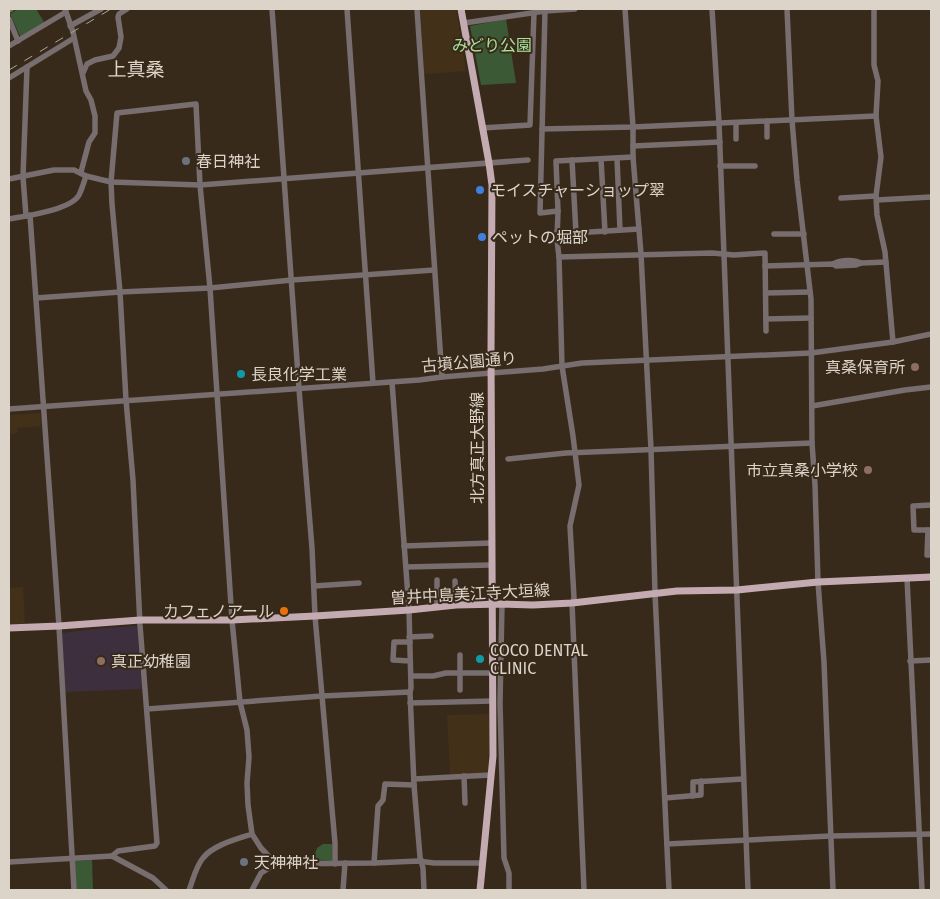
<svg xmlns="http://www.w3.org/2000/svg" width="940" height="899" viewBox="0 0 940 899" font-family="'Fira Sans','Noto Sans JP',sans-serif">
<style>
.built{fill:#423019}
.education{fill:#3d2f3d}
.green{fill:#3c5935}
.lines{fill:none;stroke-linecap:round;stroke-linejoin:round}
.minor{stroke:#786d6f;stroke-width:5.5}
.major{stroke:#c4abb1;stroke-width:7}
.rail{stroke:#afa499;stroke-width:1;stroke-dasharray:9 9;stroke-linecap:butt}
.worship-dot{fill:#6b7280;stroke:#382a1a;stroke-width:2}
.shop-dot{fill:#3f7fe0;stroke:#382a1a;stroke-width:2}
.education-dot{fill:#8d6e63;stroke:#382a1a;stroke-width:2}
.culture-dot{fill:#0f9aa8;stroke:#382a1a;stroke-width:2}
.food-dot{fill:#e8710a;stroke:#382a1a;stroke-width:2}
.labels{text-anchor:middle;dominant-baseline:central;stroke-width:4;stroke-linejoin:round;paint-order:stroke}
.park-label{font-size:16px;fill:#a8e399;stroke:#382a1a}
.poi-label{font-size:16px;fill:#dcd3c9;stroke:#382a1a;text-anchor:start}
.street-label{font-size:16px;fill:#dcd3c9;stroke:#382a1a}
.quarter-label{font-size:19px;fill:#dcd3c9;stroke:#382a1a}
</style>
<rect width="100%" height="100%" fill="#382a1a"/>
<g class="built">
<polygon points="420,9 456,9 466,71 424,74"/>
<polygon points="40,413 41,426 17,428 17,433 9,434 9,415"/>
<polygon points="23,587 25,624 9,625 9,588"/>
<polygon points="491,714 488,774 450,775 447,715"/>
</g>
<polygon class="education" points="137,626 142,689 65,692 62,633 104,628"/>
<g class="green">
<polygon points="18,9 36,9 44,22 21,38 10,14"/>
<polygon points="506,19 516,83 481,85 470,26"/>
<polygon points="323,844 332,844 332,861 313,860 317,848"/>
<polygon points="92,860 93,890 76,890 74,861"/>
</g>
<g class="lines">
<g class="minor">
<polyline points="65,9 73,32 86,91 91,100 95,116 95,133 89,142 81,172"/>
<polyline points="272,9 299,389 312,548 315,616 335,843 335,864"/>
<polyline points="347,9 373,383"/>
<polyline points="417,9 442,377"/>
<polyline points="625,9 633,127 633,157 641,254 651,449 655,593 669,890"/>
<polyline points="712,9 719,123 748,890"/>
<polyline points="787,9 792,120 797,180 811,299 812,443 815,485 818,582 824,662 833,890"/>
<polyline points="874,9 874,65 878,81 876,116 881,157 876,196 877,215 885,252 893,342"/>
<polyline points="9,10 11,9"/>
<polyline points="545,11 540,213 558,211 557,240 559,257 562,366 573,436 579,485 570,526 574,598 572,603 584,890"/>
<polyline points="9,19 18,41"/>
<polyline points="464,23 545,11 575,9"/>
<polyline points="70,26 101,9"/>
<polyline points="9,46 66,12"/>
<polyline points="83,73 87,64 95,60 113,56 119,48 121,37 118,17 119,14 127,9"/>
<polyline points="9,78 74,38"/>
<polyline points="767,121 767,137"/>
<polyline points="736,123 736,139"/>
<polyline points="482,128 530,125 534,13"/>
<polyline points="542,129 633,127 876,116"/>
<polyline points="633,146 720,142"/>
<polyline points="617,158 620,230"/>
<polyline points="601,159 605,232"/>
<polyline points="572,160 576,233"/>
<polyline points="720,166 755,166"/>
<polyline points="9,179 54,170 74,170 86,176 111,182 200,185 528,160"/>
<polyline points="841,198 876,196"/>
<polyline points="877,200 931,197"/>
<polyline points="558,211 556,161 633,157"/>
<polyline points="30,215 59,626 74,890"/>
<polyline points="26,216 23,177 27,67"/>
<path d="M 9,219 C 25,216 71,210 79,195 C 82,189 84,182 86,176"/>
<polyline points="557,231 574,233 639,229"/>
<polyline points="774,234 804,234"/>
<polyline points="559,257 712,253 734,255 765,253 766,331"/>
<path d="M 833,264 C 839,260 854,259 861,263"/>
<polyline points="765,266 833,264 836,266 856,265 861,263 886,262"/>
<polyline points="766,293 810,292"/>
<polyline points="36,298 120,292 210,288 292,280 434,270"/>
<polyline points="766,319 811,318"/>
<polyline points="392,382 409,610 411,688 410,692"/>
<polyline points="812,406 905,390 931,387"/>
<polyline points="9,409 419,380 442,377 543,369 582,363 811,353 893,342 931,334"/>
<polyline points="508,459 566,453 812,443"/>
<polyline points="931,505 913,506 914,530 931,530"/>
<polyline points="928,530 927,555 931,555"/>
<polyline points="404,546 491,543"/>
<polyline points="406,567 491,565"/>
<polyline points="907,578 922,890"/>
<polyline points="437,580 437,607"/>
<polyline points="455,581 456,605"/>
<polyline points="314,586 359,583"/>
<polyline points="502,604 500,703 504,858 509,873 509,890"/>
<polyline points="409,637 431,636"/>
<polyline points="410,642 394,642 393,660 410,661"/>
<polyline points="460,655 460,690"/>
<polyline points="910,661 931,660"/>
<polyline points="411,676 433,676 446,673 492,673"/>
<polyline points="410,703 493,701"/>
<polyline points="147,709 322,696 410,692 414,785 420,857 423,868 424,890"/>
<polyline points="464,776 465,803"/>
<polyline points="414,779 491,775"/>
<polyline points="693,796 693,782 743,779"/>
<polyline points="665,798 701,795 701,781"/>
<polyline points="667,844 831,836 931,834"/>
<polyline points="112,856 118,851 155,846 157,843 140,625 133,480 126,400 120,292 112,204 111,182 117,113 196,104 200,185 210,288 232,620 240,702 247,730 249,757 247,783 248,805 252,834 261,848 276,864"/>
<polyline points="9,862 112,856 153,878 166,890"/>
<polyline points="374,863 378,806 383,800 385,784 414,785"/>
<path d="M 189,890 C 193,880 196,866 203,858 C 213,845 237,839 252,834"/>
<polyline points="252,890 261,873 276,864 374,863 418,861 434,863 483,863"/>
<polyline points="343,890 345,863"/>
</g>
<g class="major">
<polyline points="461,9 489,163 492,185 491,353 493,756 480,890"/>
<polyline points="9,628 59,626 140,620 232,620 315,616 409,610 456,605 502,604 533,605 572,603 677,591 737,590 818,582 931,577"/>
</g>
<polyline class="rail" points="9,70 111,9"/>
</g>
<g class="worship-dot">
<circle cx="186" cy="161" r="5"/>
<circle cx="244" cy="862" r="5"/>
</g>
<g class="shop-dot">
<circle cx="480" cy="190" r="5"/>
<circle cx="482" cy="237" r="5"/>
</g>
<g class="education-dot">
<circle cx="915" cy="367" r="5"/>
<circle cx="868" cy="470" r="5"/>
<circle cx="101" cy="661" r="5"/>
</g>
<g class="culture-dot">
<circle cx="241" cy="374" r="5"/>
<circle cx="480" cy="659" r="5"/>
</g>
<circle class="food-dot" cx="284" cy="611" r="5"/>
<g class="labels">
<g class="park-label">
<text x="492" y="45">みどり公園</text>
</g>
<g class="poi-label">
<text x="196" y="161">春日神社</text>
<text x="490" y="190">モイスチャーショップ翠</text>
<text x="492" y="237">ペットの堀部</text>
<text x="905" y="367" text-anchor="end">真桑保育所</text>
<text x="251" y="374">長良化学工業</text>
<text x="858" y="470" text-anchor="end">市立真桑小学校</text>
<text x="274" y="611" text-anchor="end">カフェノアール</text>
<text x="490" y="650">COCO DENTAL<tspan x="490" dy="18">CLINIC</tspan></text>
<text x="111" y="661">真正幼稚園</text>
<text x="254" y="862">天神神社</text>
</g>
<g class="street-label">
<text transform="translate(469 362) rotate(-5)">古墳公園通り</text>
<text transform="translate(477 448) rotate(-90)">北方真正大野線</text>
<text transform="translate(470 594) rotate(-3)">曽井中島美江寺大垣線</text>
</g>
<g class="quarter-label">
<text x="136" y="69">上真桑</text>
</g>
</g>
<rect width="940" height="899" fill="none" stroke="#dcd3c9" stroke-width="20"/>
</svg>
